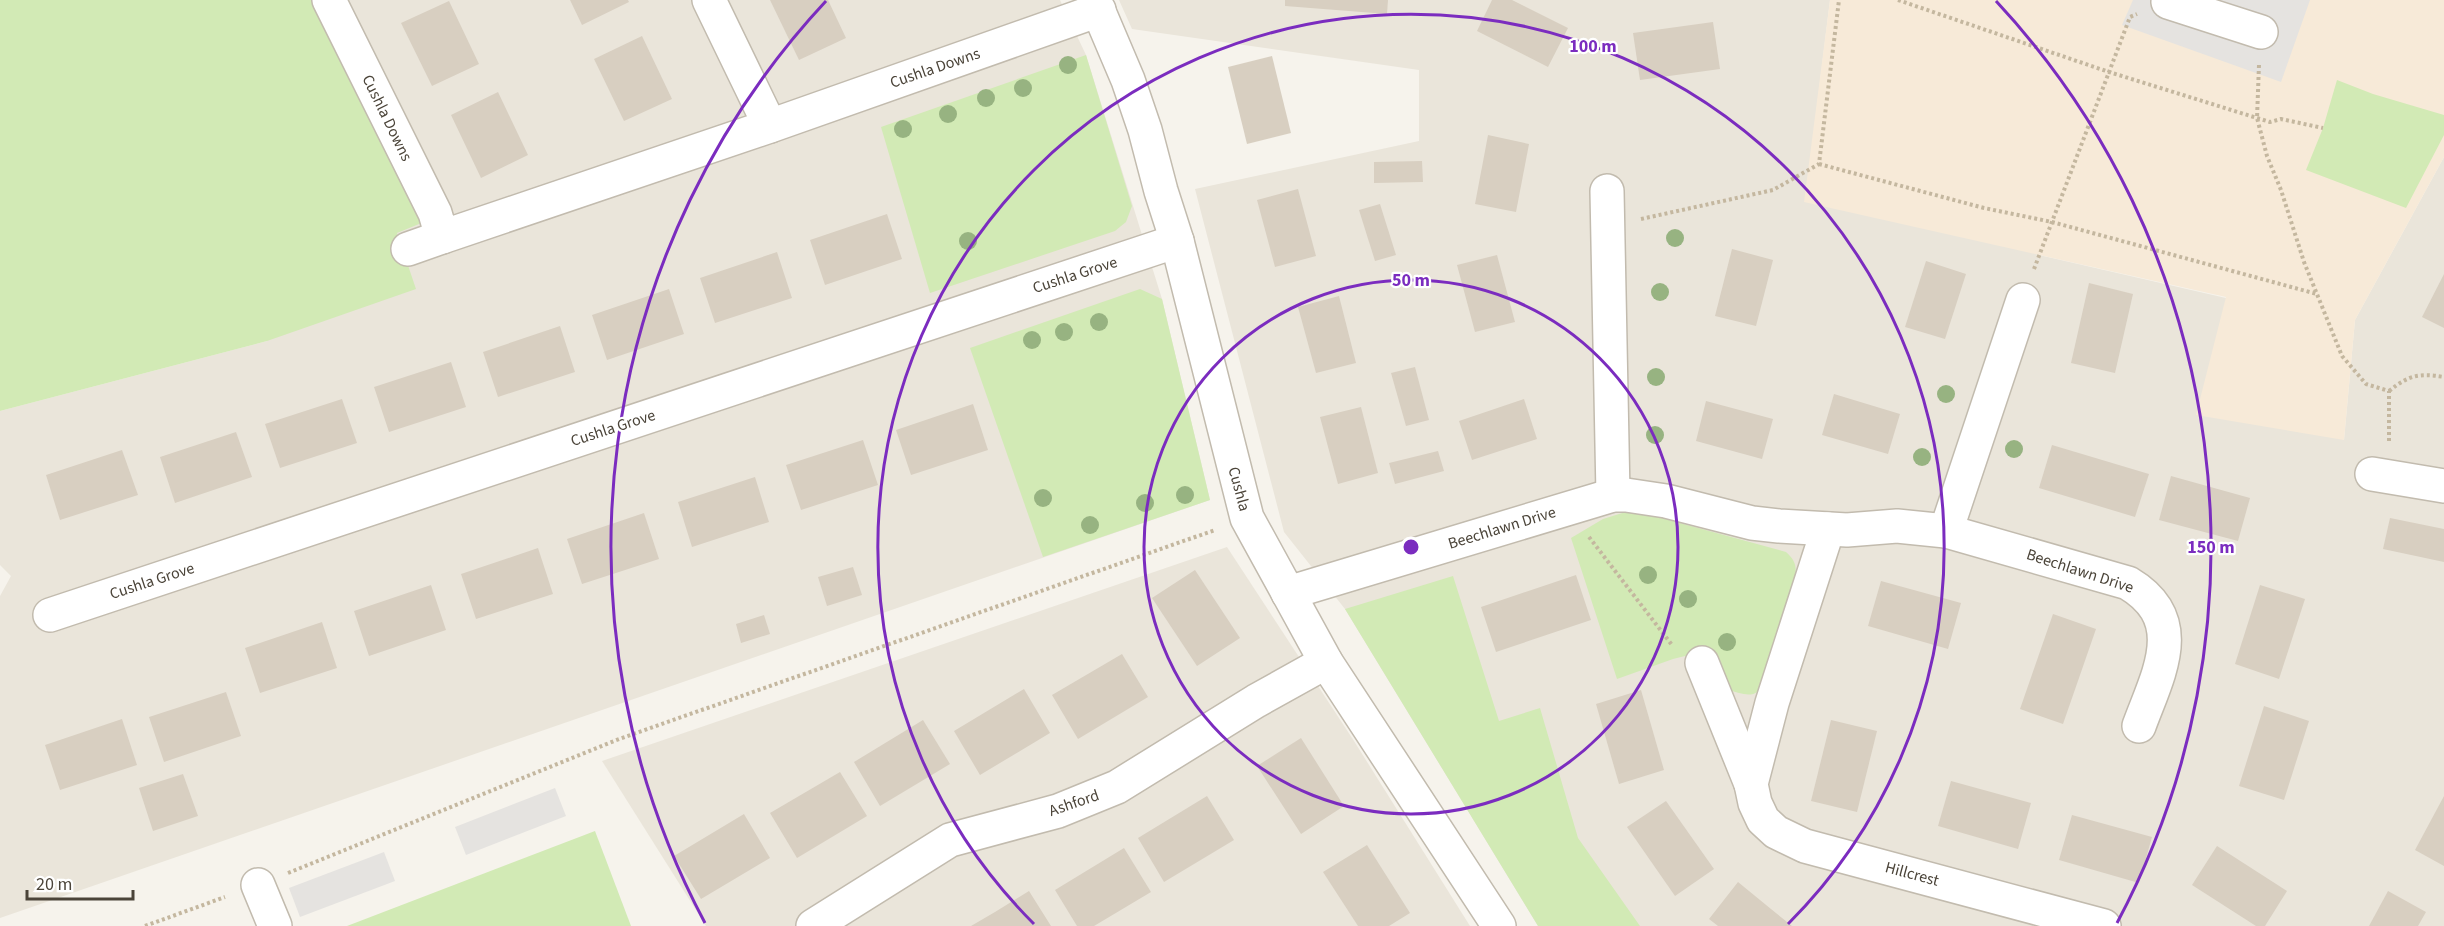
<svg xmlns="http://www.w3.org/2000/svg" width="2444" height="926" viewBox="0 0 2444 926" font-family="'Source Sans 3',sans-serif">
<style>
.residential{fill:#eae5da}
.commercial{fill:#f7ead8}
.green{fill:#d2eab5}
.parking{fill:#e5e3e0}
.building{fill:#d8cfc1}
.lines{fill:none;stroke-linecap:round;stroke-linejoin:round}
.minor-casing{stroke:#c2bbae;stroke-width:36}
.path{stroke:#c4b79f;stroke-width:4;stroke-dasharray:3 3;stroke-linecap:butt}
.minor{stroke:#fff;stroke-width:33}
.tree{fill:#97b381}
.ring{fill:none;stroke:#7b2cbf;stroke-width:3}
.labels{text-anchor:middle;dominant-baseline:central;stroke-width:4.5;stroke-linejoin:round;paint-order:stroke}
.street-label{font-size:16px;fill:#4b4439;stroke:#fff}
.centre{fill:#7b2cbf;stroke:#fff;stroke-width:3}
.ring-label{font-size:18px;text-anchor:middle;font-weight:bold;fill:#7b2cbf;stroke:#fff;stroke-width:4.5;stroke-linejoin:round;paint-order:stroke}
</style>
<rect width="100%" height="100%" fill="#f6f3ec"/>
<g class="residential">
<polygon points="164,0 1060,0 1086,55 1162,299 1210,500 0,918 0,596 11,576 0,565 0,411 267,341"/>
<polygon points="1119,0 1830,0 1810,163 2039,255 2226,298 2344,440 2355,320 2444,157 2444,926 1538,926 1345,609 1284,532 1195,189 1419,141 1419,70 1132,29"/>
<polygon points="1227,547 1354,741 1470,926 706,926 602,761"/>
</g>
<polygon class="commercial" points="1830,0 2444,0 2444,157 2355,320 2344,440 2196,415 2226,297 1804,202"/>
<g class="green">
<polygon points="0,0 313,0 424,222 397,233 416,289 267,341 0,411"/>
<polygon points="1086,55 1132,206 1126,222 1115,231 930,293 881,127"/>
<polygon points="2337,80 2373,94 2444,115 2444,135 2406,208 2306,170 2323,128"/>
<polygon points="1140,289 1162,299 1210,500 1043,557 970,348"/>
<path d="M 1632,510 L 1786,552 C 1795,560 1797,566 1795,577 L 1763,687 C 1753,699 1743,694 1728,690 L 1705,651 L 1673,659 L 1617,679 L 1571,538 L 1603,519 Z"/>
<polygon points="1453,576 1499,721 1540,708 1578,838 1640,926 1538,926 1345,609"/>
<polygon points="595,831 631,926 347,926"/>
</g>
<g class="parking">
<polygon points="2133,0 2310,0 2281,82 2122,25"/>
<polygon points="555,788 566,816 466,855 455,827"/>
<polygon points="384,852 395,881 300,917 289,888"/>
</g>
<g class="building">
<polygon points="570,0 628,0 629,2 582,25"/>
<polygon points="770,0 828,0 846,38 799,60"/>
<polygon points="1285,0 1388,0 1387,14 1285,6"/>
<polygon points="1492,0 1512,0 1568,28 1548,67 1477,31"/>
<polygon points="449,1 479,64 432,86 401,23"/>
<polygon points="1713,22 1720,69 1640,80 1633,33"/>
<polygon points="642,36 672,99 624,121 594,59"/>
<polygon points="1272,56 1291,133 1247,144 1228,67"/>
<polygon points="498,92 528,155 481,178 451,115"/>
<polygon points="1488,135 1529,144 1516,212 1475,204"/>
<polygon points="1422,161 1423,182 1374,183 1374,162"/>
<polygon points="1298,189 1316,256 1275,267 1257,200"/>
<polygon points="1380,204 1396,255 1375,261 1359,210"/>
<polygon points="887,214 902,259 825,285 810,240"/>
<polygon points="1732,249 1773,260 1756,326 1715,316"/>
<polygon points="777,252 792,298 715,323 700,278"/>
<polygon points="1497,255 1515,322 1475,332 1457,265"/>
<polygon points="1926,261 1966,274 1945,339 1905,327"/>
<polygon points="2444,274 2444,328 2422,317"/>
<polygon points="2089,283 2133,294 2115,373 2071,363"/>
<polygon points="669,289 684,334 607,360 592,315"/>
<polygon points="1339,296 1356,363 1316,373 1298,307"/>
<polygon points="560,326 575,372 498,397 483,352"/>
<polygon points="451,362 466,407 389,432 374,387"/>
<polygon points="1415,367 1429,420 1406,426 1391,373"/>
<polygon points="1834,394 1900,414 1888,454 1822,435"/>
<polygon points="342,399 357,443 280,468 265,424"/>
<polygon points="1524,399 1537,439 1472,460 1459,421"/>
<polygon points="1706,401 1773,419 1762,459 1696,441"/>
<polygon points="973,404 988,450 911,475 896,430"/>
<polygon points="1361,407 1378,473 1338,484 1320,417"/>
<polygon points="236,432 252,477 175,503 160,457"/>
<polygon points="863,440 878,485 801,510 786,465"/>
<polygon points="2052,445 2149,474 2135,517 2039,488"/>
<polygon points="122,450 138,495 60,520 46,475"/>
<polygon points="1438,451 1444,471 1395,484 1389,463"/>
<polygon points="2171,476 2250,498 2238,541 2159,520"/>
<polygon points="755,477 769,522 692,547 678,502"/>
<polygon points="644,513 659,559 582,584 567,539"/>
<polygon points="2390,518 2444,529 2444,562 2383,549"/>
<polygon points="538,548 553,594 476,619 461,574"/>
<polygon points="853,567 862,595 827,606 818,577"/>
<polygon points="1195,570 1240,638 1197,666 1152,598"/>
<polygon points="1576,575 1591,620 1496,652 1481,607"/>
<polygon points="1881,581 1961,603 1948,649 1868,626"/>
<polygon points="431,585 446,630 369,656 354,611"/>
<polygon points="2260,585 2305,599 2279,679 2235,664"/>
<polygon points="2053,614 2096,629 2063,724 2020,709"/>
<polygon points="764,615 770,634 741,643 736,624"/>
<polygon points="322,622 337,668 260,693 245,648"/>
<polygon points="1122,654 1148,697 1078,739 1052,695"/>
<polygon points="1024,689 1050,733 980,775 954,731"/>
<polygon points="1641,690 1664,770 1619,784 1596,704"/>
<polygon points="226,692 241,736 164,762 149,717"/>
<polygon points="2264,706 2309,721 2284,800 2239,786"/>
<polygon points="122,719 137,765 60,790 45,745"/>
<polygon points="923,720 950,764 880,806 854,762"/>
<polygon points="1831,720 1877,731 1857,812 1811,801"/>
<polygon points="1301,738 1344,806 1301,834 1257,766"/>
<polygon points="840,772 867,816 797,858 770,813"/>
<polygon points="183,774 198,816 153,831 139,788"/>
<polygon points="1951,781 2031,803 2018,849 1938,826"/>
<polygon points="1207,796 1234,840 1164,882 1138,838"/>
<polygon points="2444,796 2444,866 2415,850"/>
<polygon points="1666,801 1714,869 1675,896 1627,827"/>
<polygon points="744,814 770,858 701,899 674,856"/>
<polygon points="2072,815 2152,837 2139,883 2059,860"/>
<polygon points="1367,845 1410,913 1389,926 1358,926 1323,872"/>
<polygon points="2217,846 2287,891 2265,926 2256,926 2192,885"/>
<polygon points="1124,848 1151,892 1094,926 1077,926 1055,890"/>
<polygon points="1738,882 1771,909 1792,926 1718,926 1709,919"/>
<polygon points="1029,891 1051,926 971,926 995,912"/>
<polygon points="2388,891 2426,912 2418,926 2369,926"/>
</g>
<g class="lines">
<defs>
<g id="minor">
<polyline points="329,0 435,213 442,237 770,126 1099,10"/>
<polyline points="709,0 770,126"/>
<polyline points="1094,0 1128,80 1145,130 1161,191 1177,241 1247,518 1326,662 1499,926"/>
<polyline points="2168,2 2261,32"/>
<polyline points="1607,191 1613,495"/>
<polyline points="408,249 442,237"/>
<polyline points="2372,474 2444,486"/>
<polyline points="1828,529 1772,703 1751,784 1755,803 1763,820 1776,832 1805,846 2104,926"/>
<polyline points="1946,531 2023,300"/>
<path d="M 1288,593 L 1613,495 L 1626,495 L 1666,501 L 1752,523 L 1779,526 L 1847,530 L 1897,526 L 1946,531 L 2128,583 C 2190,620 2158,674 2139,726"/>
<polyline points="50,615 1177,241"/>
<polyline points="1702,663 1751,784"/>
<polyline points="258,885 275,926"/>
<polyline points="813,926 950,840 1058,811 1117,787 1256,701 1326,662"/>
</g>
</defs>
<use href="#minor" class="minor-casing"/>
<g class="path">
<polyline points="1898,0 2109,72 2257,118 2270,122 2281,119 2323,128"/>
<polyline points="2259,65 2257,118 2267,156 2281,190 2304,262 2342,356 2366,384 2389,391 2389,443"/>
<polyline points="1819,164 1984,208 2052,222 2317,294"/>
<polyline points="1641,219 1773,190 1819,164 1839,0"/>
<polyline points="2034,269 2130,17 2137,14"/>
<path d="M 2389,391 C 2409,375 2419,373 2444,377"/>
<polyline points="1589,537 1672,645"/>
<polyline points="288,873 619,739 1215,530"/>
<polyline points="145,926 225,897"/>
</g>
<use href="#minor" class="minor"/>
</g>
<g class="tree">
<circle cx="1068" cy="65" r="9"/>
<circle cx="1023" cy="88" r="9"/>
<circle cx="986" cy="98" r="9"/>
<circle cx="948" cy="114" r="9"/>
<circle cx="903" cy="129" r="9"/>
<circle cx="1675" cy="238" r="9"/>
<circle cx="968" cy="241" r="9"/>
<circle cx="1660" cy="292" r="9"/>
<circle cx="1099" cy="322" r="9"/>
<circle cx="1064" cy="332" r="9"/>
<circle cx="1032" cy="340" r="9"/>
<circle cx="1656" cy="377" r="9"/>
<circle cx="1946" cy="394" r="9"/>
<circle cx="1655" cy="435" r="9"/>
<circle cx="2014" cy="449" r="9"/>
<circle cx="1922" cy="457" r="9"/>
<circle cx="1185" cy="495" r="9"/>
<circle cx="1043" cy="498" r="9"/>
<circle cx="1145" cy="503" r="9"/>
<circle cx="1090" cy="525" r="9"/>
<circle cx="1648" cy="575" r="9"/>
<circle cx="1688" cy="599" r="9"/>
<circle cx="1727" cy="642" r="9"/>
</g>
<g class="ring">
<circle cx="1411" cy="547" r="267"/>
<path d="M1034 924A533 533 0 1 1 1788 924"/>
<path d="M705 923A800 800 0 0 1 826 1M1996 1A800 800 0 0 1 2117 923"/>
</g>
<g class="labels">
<g class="street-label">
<text transform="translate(935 68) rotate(-19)">Cushla Downs</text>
<text transform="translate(387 118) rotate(64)">Cushla Downs</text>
<text transform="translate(1075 275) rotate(-18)">Cushla Grove</text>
<text transform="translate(613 428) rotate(-18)">Cushla Grove</text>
<text transform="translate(1239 489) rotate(75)">Cushla</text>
<text transform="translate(1502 528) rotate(-17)">Beechlawn Drive</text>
<text transform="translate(2080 571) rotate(18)">Beechlawn Drive</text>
<text transform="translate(152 581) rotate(-18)">Cushla Grove</text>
<text transform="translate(1074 803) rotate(-19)">Ashford</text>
<text transform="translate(1912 874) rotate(15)">Hillcrest</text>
</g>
</g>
<circle cx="1411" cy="547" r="9" class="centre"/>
<g class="ring-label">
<text x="1593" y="52">100 m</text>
<text x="1411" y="286">50 m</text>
<text x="2211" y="553">150 m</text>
</g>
<path d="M27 890v9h106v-9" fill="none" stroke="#4b4439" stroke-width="3"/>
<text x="36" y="890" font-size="18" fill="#4b4439" stroke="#ffffff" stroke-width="4.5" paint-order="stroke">20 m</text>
</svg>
